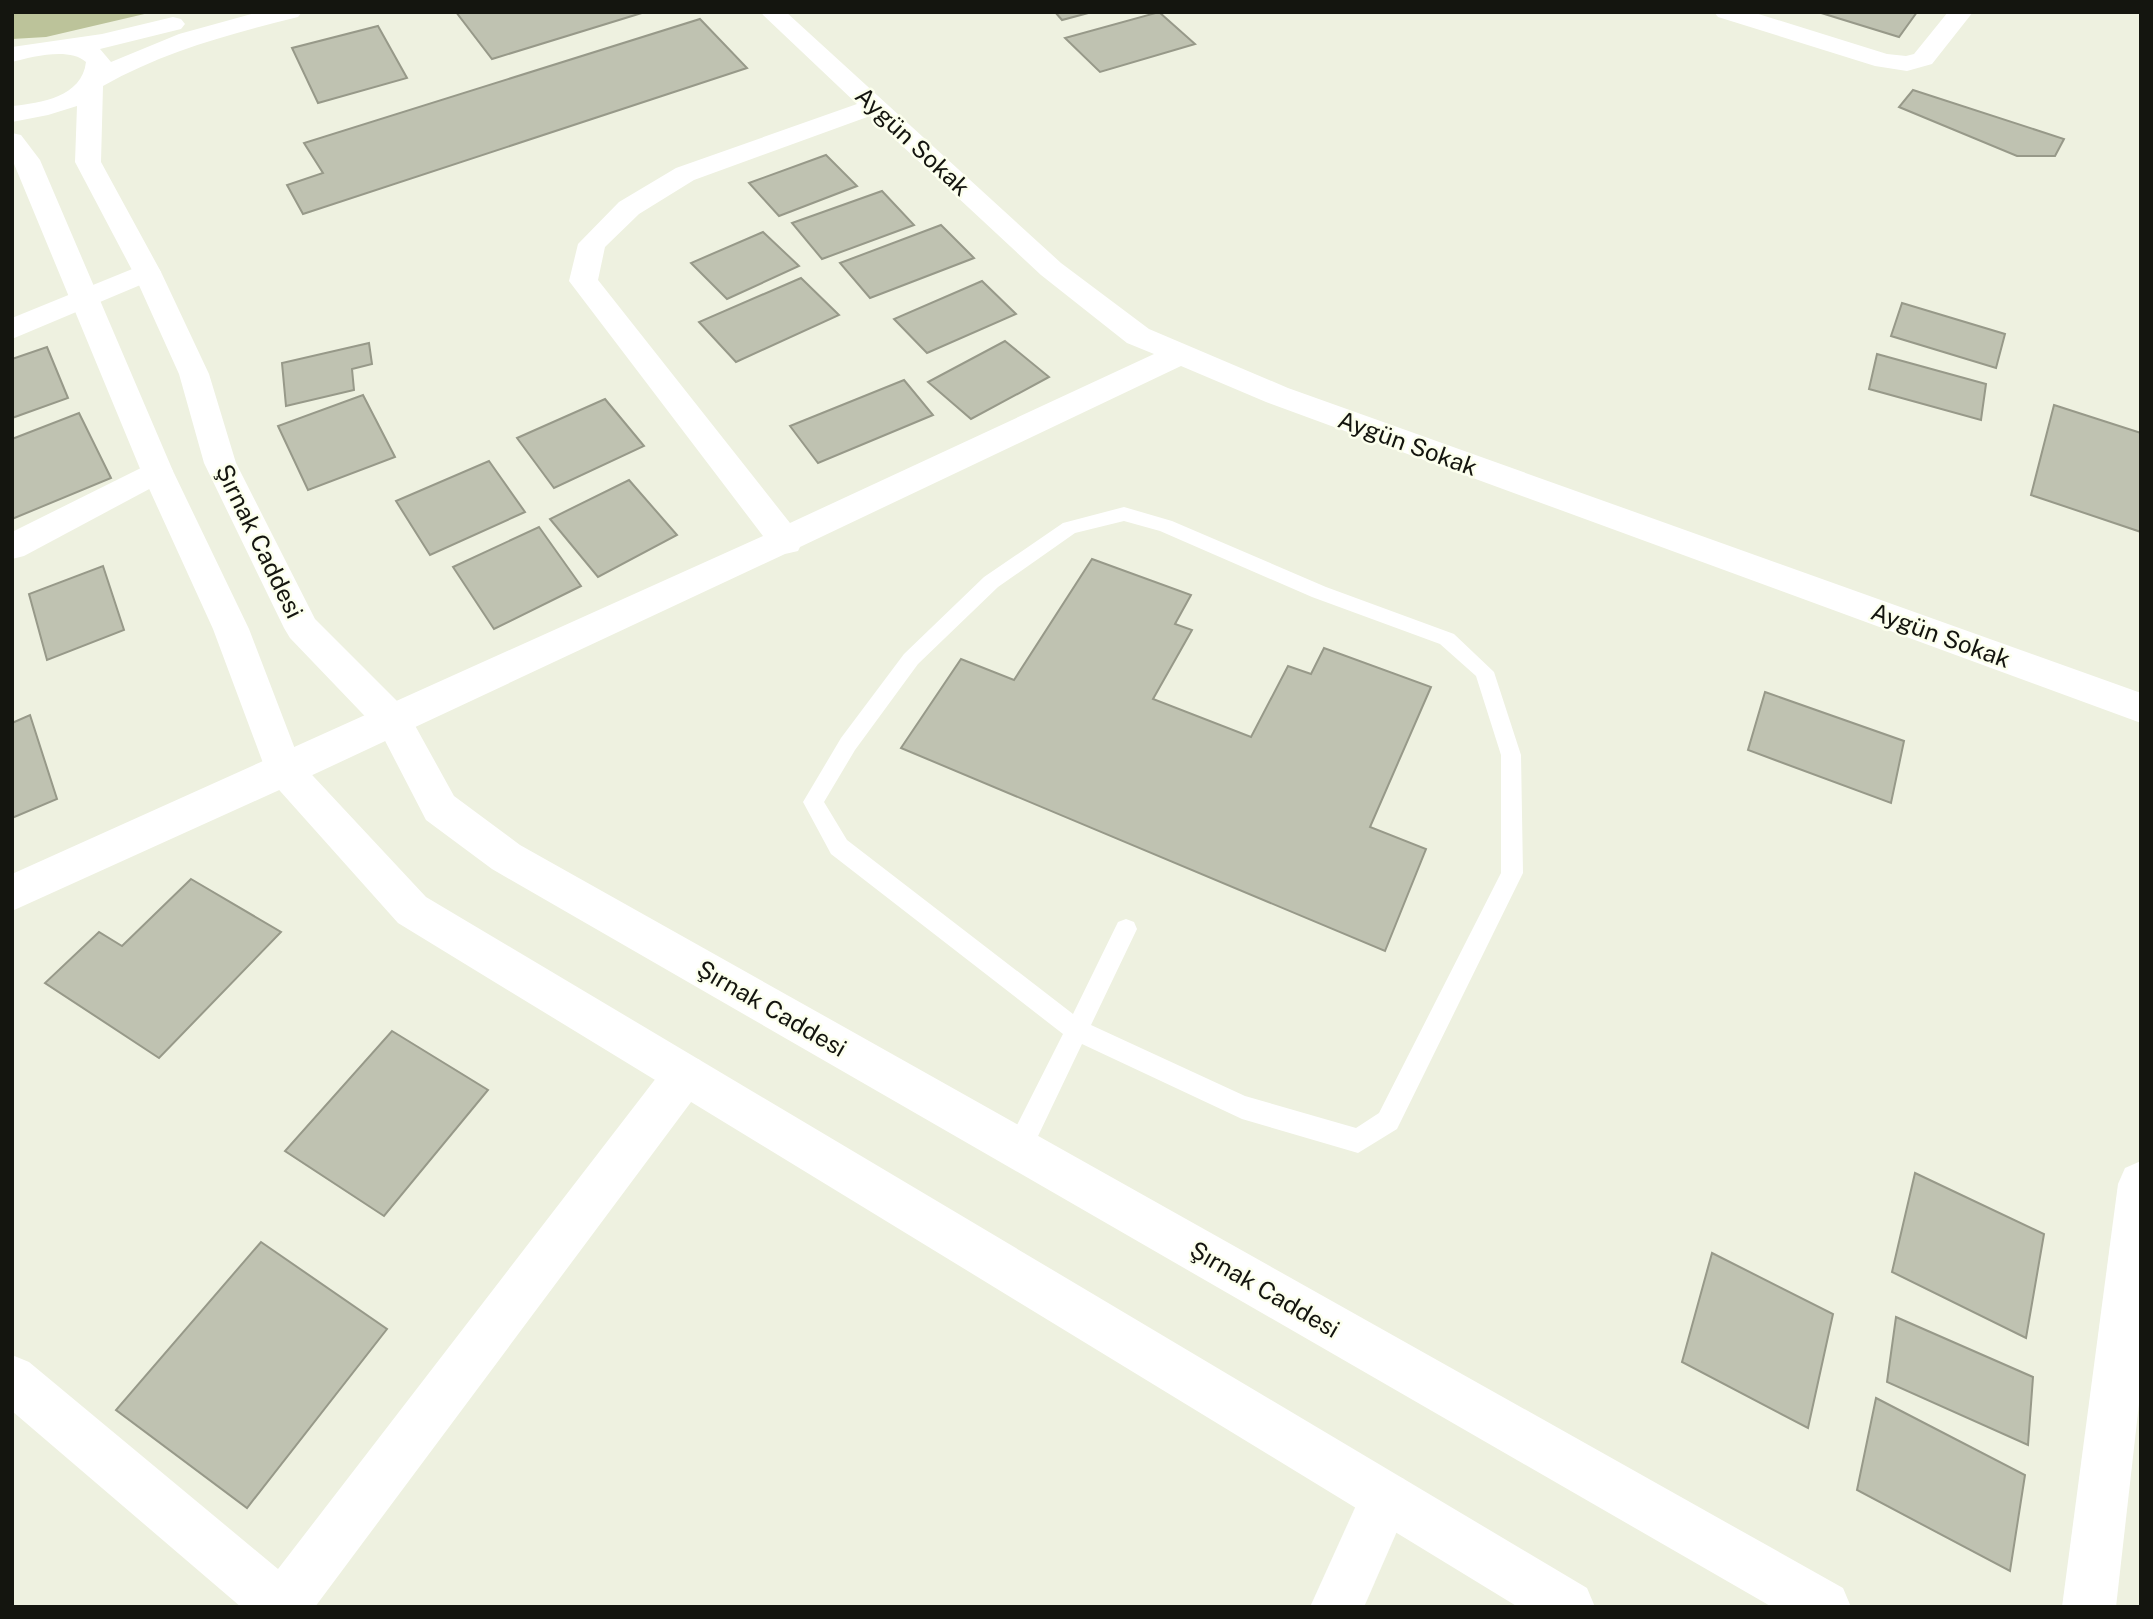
<svg xmlns="http://www.w3.org/2000/svg" width="2153" height="1619" viewBox="0 0 2153 1619" font-family="'Public Sans',sans-serif">
<style>
.green{fill:#bcc39a}
.building{fill:#bfc2b1;stroke:#979989;stroke-width:2}
.lines{fill:none;stroke-linecap:round;stroke-linejoin:round}
.lane{fill:#fff;fill-rule:evenodd}
.street{fill:#fff;fill-rule:evenodd}
.secondary{fill:#fff;fill-rule:evenodd}
.labels{text-anchor:middle;dominant-baseline:central;stroke-width:5;stroke-linejoin:round;paint-order:stroke}
.street-label{font-size:24px;fill:#14150f;stroke:#fcffed}
</style>
<rect width="100%" height="100%" fill="#eef1e0"/>
<polygon class="green" points="12,12 153,12 46,37 12,39"/>
<g class="building">
<polygon points="456,12 645,12 492,59"/>
<polygon points="1055,12 1092,12 1062,20"/>
<polygon points="1159,12 1195,44 1100,72 1065,38"/>
<polygon points="1818,12 1917,12 1899,37"/>
<polygon points="700,19 747,68 303,214 287,185 323,173 304,143"/>
<polygon points="378,26 407,78 318,103 292,48"/>
<polygon points="1913,90 2064,139 2055,156 2017,156 1899,107"/>
<polygon points="826,155 857,186 779,216 749,183"/>
<polygon points="882,191 914,225 822,259 792,223"/>
<polygon points="941,225 974,258 870,298 840,263"/>
<polygon points="763,232 799,266 727,299 691,263"/>
<polygon points="801,278 839,315 736,362 699,322"/>
<polygon points="982,281 1016,314 927,353 894,319"/>
<polygon points="1902,303 2005,334 1996,368 1891,336"/>
<polygon points="1005,341 1049,377 971,419 928,382"/>
<polygon points="369,343 372,364 352,369 354,390 286,406 282,363"/>
<polygon points="47,347 68,398 12,418 12,359"/>
<polygon points="1877,354 1986,384 1981,420 1869,389"/>
<polygon points="904,380 933,415 818,463 790,426"/>
<polygon points="363,395 395,457 308,490 278,426"/>
<polygon points="605,399 644,446 554,488 517,438"/>
<polygon points="2054,405 2141,433 2141,532 2031,495"/>
<polygon points="79,413 111,478 12,519 12,439"/>
<polygon points="489,461 525,512 430,555 396,501"/>
<polygon points="629,480 677,535 598,577 550,519"/>
<polygon points="539,527 581,586 494,629 453,567"/>
<polygon points="1092,559 1191,595 1175,624 1192,630 1153,699 1251,737 1288,666 1311,674 1324,648 1431,687 1370,827 1426,849 1385,951 901,748 961,659 1014,680"/>
<polygon points="103,566 124,630 47,660 29,594"/>
<polygon points="1765,692 1904,741 1891,803 1748,750"/>
<polygon points="30,715 57,799 12,818 12,723"/>
<polygon points="191,879 281,932 159,1058 45,983 99,932 122,946"/>
<polygon points="392,1031 488,1090 384,1216 285,1151"/>
<polygon points="1915,1173 2044,1234 2026,1338 1892,1272"/>
<polygon points="261,1242 387,1329 247,1508 116,1410"/>
<polygon points="1712,1253 1833,1314 1808,1428 1682,1362"/>
<polygon points="1896,1317 2033,1377 2028,1445 1887,1382"/>
<polygon points="1876,1398 2025,1475 2010,1571 1857,1490"/>
</g>
<g class="lines">
<path class="lane" d="M 1124,507 L 1172,521 L 1326,587 L 1454,634 L 1494,672 L 1521,755 L 1523,873 L 1397,1129 L 1358,1153 L 1242,1119 L 1082,1044 L 1028,1157 L 1019,1160 L 1010,1157 L 1007,1148 L 1010,1139 L 1063,1034 L 831,854 L 803,802 L 841,738 L 904,654 L 984,577 L 1063,523 ZM 1124,521 L 1160,531 L 1312,597 L 1440,644 L 1476,676 L 1501,755 L 1501,873 L 1379,1113 L 1356,1128 L 1245,1096 L 1091,1025 L 1137,929 L 1134,922 L 1126,919 L 1118,922 L 1073,1014 L 847,840 L 824,802 L 855,750 L 918,664 L 998,587 L 1075,533 Z"/>
<g class="street">
<path d="M 760,12 L 786,12 L 1061,263 L 1149,329 L 1288,388 L 2141,693 L 2141,723 L 1266,402 L 1181,366 L 800,547 L 798,551 L 785,554 L 319,772 L 12,911 L 12,874 L 763,536 L 569,281 L 578,244 L 619,202 L 676,168 L 857,104 ZM 870,116 L 1041,275 L 1127,343 L 1154,354 L 790,523 L 598,280 L 605,247 L 639,214 L 694,180 Z"/>
<polygon points="1714,12 1752,12 1887,54 1906,56 1914,54 1948,12 1973,12 1932,64 1907,71 1875,66 1718,17"/>
<polygon points="147,263 157,266 161,272 157,278 12,339 12,318"/>
<polygon points="157,460 168,463 173,471 168,479 24,556 12,559 12,532"/>
<polygon points="685,1054 700,1060 707,1075 700,1090 315,1607 241,1607 12,1411 12,1355 29,1362 278,1569 670,1060"/>
<polygon points="2141,1161 2141,1386 2116,1607 2062,1607 2118,1184 2125,1168"/>
<polygon points="1386,1471 1404,1479 1412,1497 1364,1607 1310,1607 1368,1479"/>
</g>
<g class="secondary">
<path d="M 259,12 L 302,12 L 298,17 C 230,34 165,51 103,86 L 101,162 L 161,272 L 209,374 L 236,463 L 315,619 L 407,711 L 454,796 L 520,845 L 1843,1588 L 1851,1607 L 1772,1607 L 492,869 L 426,820 L 381,733 L 290,638 L 284,628 L 204,463 L 179,374 L 133,272 L 75,162 L 77,106 L 48,115 L 12,122 L 12,106 C 41,103 82,97 86,62 C 69,47 32,57 12,62 L 12,47 L 102,34 L 173,17 L 181,19 L 185,24 L 181,29 L 100,49 L 111,62 L 179,34 Z"/>
<polygon points="12,133 21,135 40,160 173,471 249,629 300,762 426,897 1587,1588 1595,1607 1518,1607 398,923 272,782 266,771 213,629 141,471 12,159"/>
</g>
</g>
<g class="labels">
<g class="street-label">
<text transform="translate(913 141) rotate(43)">Aygün Sokak</text>
<text transform="translate(1408 443) rotate(20)">Aygün Sokak</text>
<text transform="translate(260 541) rotate(64)">Şırnak Caddesi</text>
<text transform="translate(1941 635) rotate(20)">Aygün Sokak</text>
<text transform="translate(772 1008) rotate(30)">Şırnak Caddesi</text>
<text transform="translate(1265 1289) rotate(30)">Şırnak Caddesi</text>
</g>
</g>
<rect width="2153" height="1619" fill="none" stroke="#14150f" stroke-width="28"/>
</svg>
